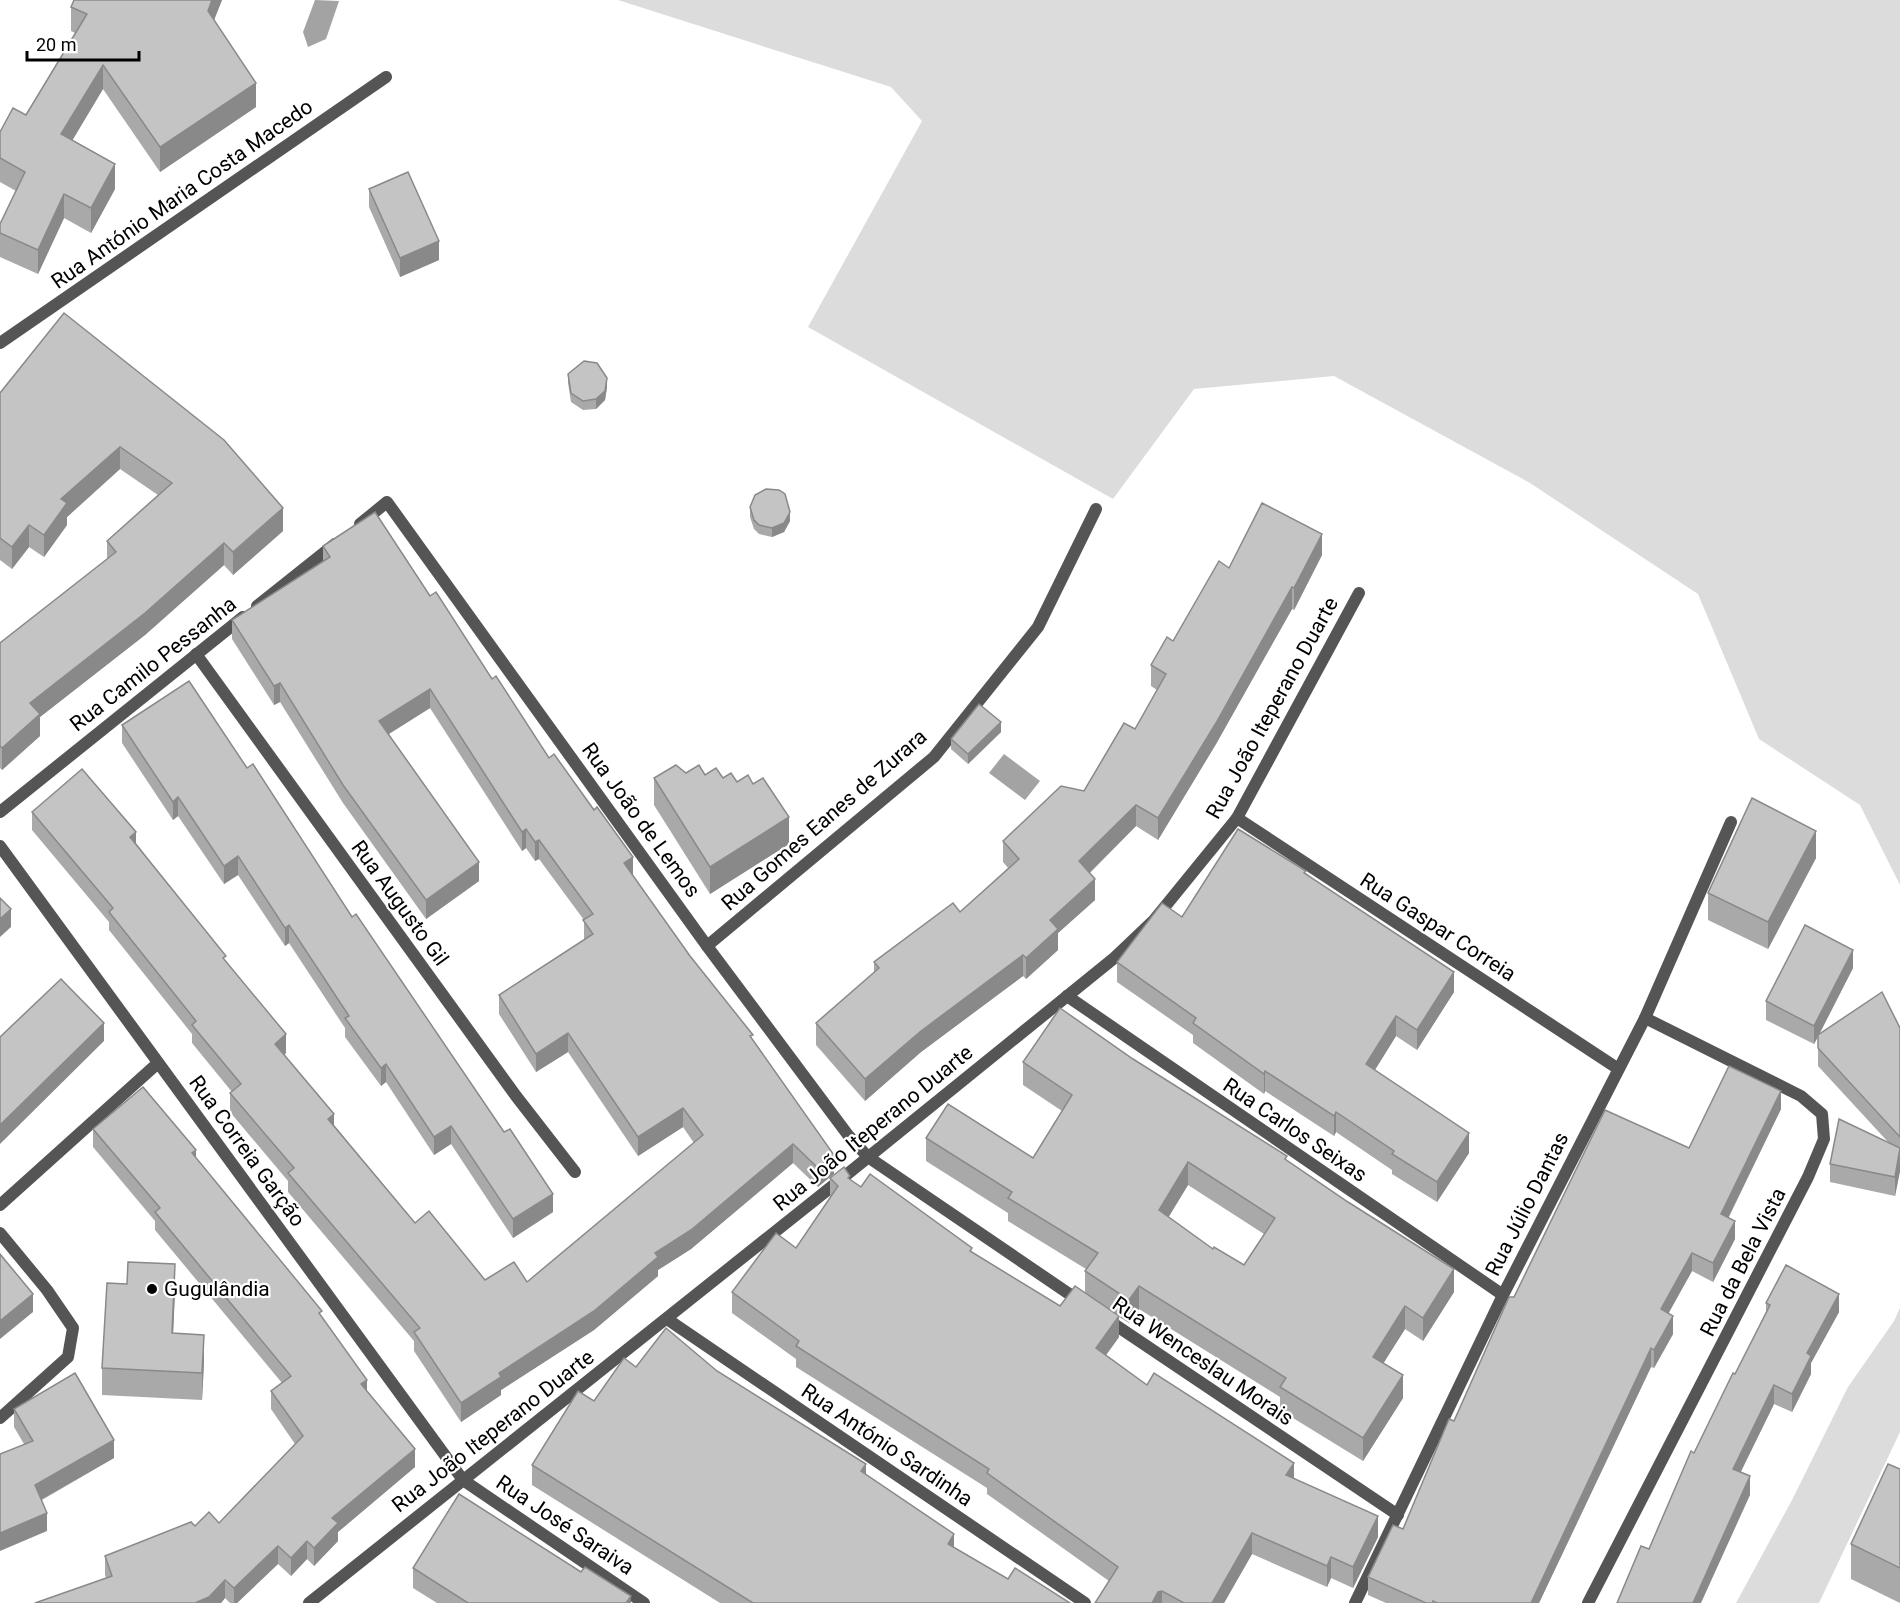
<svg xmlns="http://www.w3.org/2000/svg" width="1900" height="1603" viewBox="0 0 1900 1603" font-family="Roboto,sans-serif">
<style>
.green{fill:#dcdcdc}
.water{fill:#a3a3a3}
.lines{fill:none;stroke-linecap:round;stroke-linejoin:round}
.street{stroke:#555;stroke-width:12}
.wall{fill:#a9a9a9;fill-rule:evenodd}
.shaded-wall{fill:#898989}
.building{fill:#c4c4c4;stroke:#898989;stroke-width:1.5;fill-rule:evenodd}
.poi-dot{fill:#000;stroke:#fff;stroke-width:2}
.labels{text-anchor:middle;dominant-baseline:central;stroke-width:4.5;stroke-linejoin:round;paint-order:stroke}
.street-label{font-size:21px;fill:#000;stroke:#fff}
.poi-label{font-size:21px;fill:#000;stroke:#fff;text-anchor:start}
</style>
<rect width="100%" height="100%" fill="#fff"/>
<g class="green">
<polygon points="618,0 1900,0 1900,885 1860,805 1759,739 1698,594 1530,483 1334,376 1194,389 1113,499 808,327 922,121 891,87"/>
<polygon points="1900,1308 1900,1432 1819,1603 1736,1603 1792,1500 1848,1387 1894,1321"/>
</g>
<g class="water">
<polygon points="315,0 339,1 326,39 308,47 303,32"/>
<polygon points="1004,754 1040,781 1025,800 989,773"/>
</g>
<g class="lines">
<g class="street">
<polyline points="0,343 386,77"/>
<polyline points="360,524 387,502 707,946 848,1135 868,1157 1081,1302"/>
<polyline points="257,606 335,544"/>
<polyline points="196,654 516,1096 575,1172"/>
<polyline points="0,812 243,617"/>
<polyline points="1237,818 1617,1068"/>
<polyline points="0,846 463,1480 644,1603"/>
<polyline points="707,946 934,757 1038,627 1096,509"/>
<polyline points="1067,996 1503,1295"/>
<polyline points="0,1205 158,1063"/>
<polyline points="0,1233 47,1290 73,1328 68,1357 0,1418"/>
<polyline points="667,1319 1085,1603"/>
<polyline points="1108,1320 1398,1515"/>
<polyline points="309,1603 840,1180 1113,959 1154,920 1237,818 1359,593"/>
<polyline points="1355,1603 1503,1295 1645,1018 1731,822"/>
<polyline points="1588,1603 1808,1177 1824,1139 1822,1114 1801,1096 1645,1018"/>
</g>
</g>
<g class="wall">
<polygon points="74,0 222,0 214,20 256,107 160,172 103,89 72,141 115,189 91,233 64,218 38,274 0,257 0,224 16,191 0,182 0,132 26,115 75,33 71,31 71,7"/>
<polygon points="369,189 439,260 400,277 369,207"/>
<polygon points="64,313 283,531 233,575 224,565 145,635 40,717 40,736 2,770 0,768 0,643 107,559 107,541 158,495 120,469 67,517 67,525 44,557 29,547 12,569 0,560 0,393"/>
<polygon points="568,374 607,387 605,400 596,409 583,410 571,402 568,383"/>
<polygon points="750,507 790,521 784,532 772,537 759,534 754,529 750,517"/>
<polygon points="323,546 430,596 492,679 690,956 753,1040 834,1155 818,1187 793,1163 691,1249 658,1270 658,1276 594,1330 501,1390 501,1395 461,1422 414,1351 414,1341 288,1192 288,1181 230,1112 230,1093 232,1092 192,1043 192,1034 109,930 109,922 32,830 32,812 136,843 226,961 286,1053 284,1055 334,1125 415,1223 485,1280 527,1282 694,1143 683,1127 638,1156 568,1052 536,1072 499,1014 499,995 584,940 584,920 539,859 535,861 526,848 522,851 430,708 389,734 479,881 426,919 343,803 280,702 274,705 232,639 232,620 323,562"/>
<polygon points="1322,555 1294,610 1292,609 1216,744 1158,840 1136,826 1090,873 1095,900 1058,933 1058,950 1026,979 1023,976 921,1052 865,1101 816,1045 816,1023 874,973 874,962 960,912 1008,868 1003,862 1003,841 1084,791 1135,729 1157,690 1151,686 1151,665 1173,641 1229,568"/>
<polygon points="122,725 247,768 352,917 553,1212 513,1238 451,1144 434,1155 386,1082 381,1086 345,1037 345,1028 289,943 285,946 238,875 224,884 178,816 173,820 122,743"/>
<polygon points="1001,732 968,764 951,749 951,739"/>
<polygon points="686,773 705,775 737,782 789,844 710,894 654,805 654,778"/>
<polygon points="1816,858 1768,949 1708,920 1708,893"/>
<polygon points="1306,873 1454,992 1417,1050 1396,1036 1375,1070 1469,1153 1437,1202 1392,1174 1392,1170 1336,1132 1334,1136 1265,1091 1264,1094 1193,1043 1193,1035 1117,982 1117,962 1182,917"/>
<polygon points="1853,968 1820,1033 1900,1028 1900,1171 1895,1196 1830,1182 1830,1164 1889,1143 1818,1066 1818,1037 1814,1044 1766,1020 1766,1001"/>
<path d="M 1133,1059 L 1287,1161 L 1454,1292 L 1423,1341 L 1405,1329 L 1383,1363 L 1403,1398 L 1363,1461 L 1280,1410 L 1280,1397 L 1139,1309 L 1129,1323 L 1119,1317 L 1119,1337 L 1106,1355 L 1147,1385 L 1294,1478 L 1378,1537 L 1353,1588 L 1331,1578 L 1327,1587 L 1252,1554 L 1224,1603 L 1095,1603 L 1109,1581 L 987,1494 L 987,1488 L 796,1367 L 796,1359 L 732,1313 L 732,1292 L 796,1248 L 830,1198 L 830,1178 L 850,1179 L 861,1187 L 972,1252 L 1060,1306 L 1085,1293 L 1085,1271 L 1086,1269 L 1008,1221 L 1008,1213 L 926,1161 L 926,1138 L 1033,1158 L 1062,1111 L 1023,1085 L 1023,1062 ZM 1188,1185 L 1264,1234 L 1244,1265 L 1213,1249 L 1168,1217 Z"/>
<polygon points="1781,1109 1729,1217 1735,1239 1713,1282 1692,1271 1668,1313 1673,1334 1654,1368 1651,1367 1539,1603 1386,1603 1368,1595 1368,1577 1403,1529 1514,1297 1689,1148"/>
<polygon points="93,1129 196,1158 322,1317 367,1391 415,1467 338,1532 338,1541 314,1566 307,1559 291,1576 278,1564 237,1603 230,1603 225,1598 221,1603 35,1603 106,1578 105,1575 105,1556 195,1526 219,1523 295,1444 271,1409 271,1391 282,1383 155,1230 155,1221 93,1147"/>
<polygon points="175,1291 173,1333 204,1362 202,1400 102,1395 102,1368"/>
<polygon points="1766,1303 1839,1312 1811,1363 1811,1374 1792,1412 1774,1404 1740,1472 1750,1495 1649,1549 1735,1374 1766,1314"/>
<polygon points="636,1367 717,1371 866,1474 954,1548 1008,1579 1070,1603 720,1603 532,1485 532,1465 594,1401"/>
<polygon points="14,1409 114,1458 42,1500 47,1531 24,1444 14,1427"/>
<polygon points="1900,1469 1900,1603 1851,1579 1851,1544"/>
<polygon points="413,1568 581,1572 631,1603 437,1603 413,1588"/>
</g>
<g class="shaded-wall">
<polygon points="212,0 222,0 208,35 208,11"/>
<polygon points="103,65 103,89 61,159 61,134"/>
<polygon points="256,83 256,107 160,172 160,147"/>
<polygon points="115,164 115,189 91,233 91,208"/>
<polygon points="64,194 64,218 38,274 38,250"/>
<polygon points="439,241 439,260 400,277 400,258"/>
<polygon points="607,378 607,387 605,400 596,409 596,399"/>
<polygon points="120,447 120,469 67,517 67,525 44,557 44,535 61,499"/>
<polygon points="283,508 283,531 233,575 233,552"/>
<polygon points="790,512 790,521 784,532 772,537 772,528"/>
<polygon points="29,525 29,547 12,569 12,547"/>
<polygon points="1322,534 1322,555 1294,610 1294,588"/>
<polygon points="224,543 224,565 145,635 40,717 40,736 2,770 2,748 30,703"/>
<polygon points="1292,587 1292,609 1216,744 1158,840 1158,818"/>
<polygon points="280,683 280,702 274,705 274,686"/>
<polygon points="430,689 430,708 379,740 379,721"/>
<polygon points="1001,722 1001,732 968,764 968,754"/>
<polygon points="178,797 178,816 173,820 173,802"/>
<polygon points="1136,805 1136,826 1079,883 1079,861"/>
<polygon points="789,817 789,844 710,894 710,867"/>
<polygon points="526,829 526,848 522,851 522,832"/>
<polygon points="1816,831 1816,858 1768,949 1768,922"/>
<polygon points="136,832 136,851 130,837"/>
<polygon points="539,840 539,859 535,861 535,842"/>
<polygon points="238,856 238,875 224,884 224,866"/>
<polygon points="633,857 633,876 624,882 624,863"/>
<polygon points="479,862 479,881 426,919 426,900"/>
<polygon points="1095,879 1095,900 1058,933 1058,950 1026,979 1026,958 1050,920"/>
<polygon points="11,909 11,927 0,937 0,919"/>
<polygon points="289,925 289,943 285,946 285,928"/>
<polygon points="1853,950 1853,968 1814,1044 1814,1026"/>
<polygon points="1023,955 1023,976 921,1052 865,1101 865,1079 921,1031"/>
<polygon points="1454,972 1454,992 1417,1050 1417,1030"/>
<polygon points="1396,1016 1396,1036 1366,1084 1366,1064"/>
<polygon points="104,1023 104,1041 0,1144 0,1125"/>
<polygon points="568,1033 568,1052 536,1072 536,1054"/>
<polygon points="286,1034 286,1053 275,1062 275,1044"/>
<polygon points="386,1064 386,1082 381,1086 381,1068"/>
<polygon points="1265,1071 1265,1091 1264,1094 1264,1074"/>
<polygon points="1781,1091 1781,1109 1721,1232 1721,1214"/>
<polygon points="683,1108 683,1127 638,1156 638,1137"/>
<polygon points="1336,1112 1336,1132 1334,1136 1334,1116"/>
<polygon points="334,1114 334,1133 328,1119"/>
<polygon points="451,1126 451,1144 434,1155 434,1137"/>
<polygon points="1469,1133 1469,1153 1437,1202 1437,1182"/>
<polygon points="793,1144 793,1163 691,1249 658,1270 658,1276 594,1330 501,1390 501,1395 461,1422 461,1403 655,1253"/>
<polygon points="196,1150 196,1168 192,1153"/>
<polygon points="1900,1153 1900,1171 1895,1196 1895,1177"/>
<polygon points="834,1155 834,1174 818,1187 818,1168"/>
<polygon points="1188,1162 1188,1185 1159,1233 1159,1210"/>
<polygon points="553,1194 553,1212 513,1238 513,1219"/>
<polygon points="1735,1221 1735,1239 1713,1282 1713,1263"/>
<polygon points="1692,1253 1692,1271 1661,1327 1661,1309"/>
<polygon points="175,1264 175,1291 172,1360 172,1333"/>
<polygon points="1454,1269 1454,1292 1423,1341 1423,1318"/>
<polygon points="1139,1286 1139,1309 1129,1323 1129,1300"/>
<polygon points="33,1294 33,1312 0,1339 0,1321"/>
<polygon points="1839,1294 1839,1312 1811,1363 1811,1374 1792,1412 1792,1394 1807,1353"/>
<polygon points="1405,1306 1405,1329 1373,1380 1373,1357"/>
<polygon points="1119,1316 1119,1337 1096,1369 1096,1348"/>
<polygon points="1673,1316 1673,1334 1654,1368 1654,1350"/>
<polygon points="204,1335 204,1362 202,1400 202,1373"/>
<polygon points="1651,1348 1651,1367 1539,1603 1531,1603"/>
<polygon points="1403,1375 1403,1398 1363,1461 1363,1438"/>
<polygon points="367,1380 367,1399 361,1384"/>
<polygon points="1774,1385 1774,1404 1733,1488 1733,1469"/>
<polygon points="114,1440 114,1458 35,1503 35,1485"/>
<polygon points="415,1449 415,1467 338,1532 338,1541 314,1566 314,1548 332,1518"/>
<polygon points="1294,1463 1294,1484 1286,1475"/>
<polygon points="866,1464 866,1485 861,1471"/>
<polygon points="1750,1476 1750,1495 1701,1603 1693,1603"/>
<polygon points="47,1513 47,1531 0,1551 0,1533"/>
<polygon points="1378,1516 1378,1537 1353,1588 1353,1567"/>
<polygon points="1252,1533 1252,1554 1224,1603 1212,1603"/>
<polygon points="954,1534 954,1555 948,1544"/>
<polygon points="307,1541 307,1559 291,1576 291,1558"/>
<polygon points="278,1546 278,1564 237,1603 234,1603 234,1588"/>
<polygon points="1331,1557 1331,1578 1327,1587 1327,1566"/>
<polygon points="225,1580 225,1598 221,1603 195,1603"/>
<polygon points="1162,1591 1162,1603 1152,1603 1158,1592"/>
<polygon points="631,1596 631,1603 626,1603"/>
</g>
<g class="building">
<polygon points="74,0 212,0 208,11 256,83 160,147 103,65 61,134 115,164 91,208 64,194 38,250 0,233 0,224 25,172 0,158 0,132 13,108 26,115 87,14 71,7"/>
<polygon points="408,172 439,241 400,258 369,189"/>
<polygon points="64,313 224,440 283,508 233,552 224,543 145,613 30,703 40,714 2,748 0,746 0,643 116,552 107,541 172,483 120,447 61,499 67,503 44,535 29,525 12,547 0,538 0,393"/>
<polygon points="584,361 597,363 607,378 605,391 596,399 583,401 571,393 568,374"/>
<polygon points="766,489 779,490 785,494 790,512 784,523 772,528 759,525 754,520 750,507 755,495"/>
<polygon points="1262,503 1322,534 1294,588 1292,587 1216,723 1158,818 1136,805 1079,861 1095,879 1050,920 1058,929 1026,958 1023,955 921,1031 865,1079 816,1023 879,968 874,962 953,903 960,912 1019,859 1003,841 1061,786 1084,791 1124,723 1135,729 1166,674 1151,665 1167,637 1173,641 1219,561 1229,568"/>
<polygon points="375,512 430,596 436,592 492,679 496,676 549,758 554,754 594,810 597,807 633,857 624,863 690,956 753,1035 750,1036 834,1155 818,1168 793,1144 691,1230 655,1253 658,1257 594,1311 499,1373 501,1377 461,1403 414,1332 420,1328 288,1173 294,1168 230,1093 241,1084 192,1025 196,1021 109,912 113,908 32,812 82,769 136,832 130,837 226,956 223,958 286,1034 275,1044 334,1114 328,1119 415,1223 429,1211 485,1280 514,1262 527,1282 703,1135 683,1108 638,1137 568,1033 536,1054 499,995 593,934 583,920 593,914 539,840 535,842 526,829 522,832 430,689 379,721 479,862 426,900 343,785 280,683 274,686 232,620 330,557 323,546"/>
<polygon points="189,681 247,768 253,764 352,917 356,914 504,1132 510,1129 553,1194 513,1219 451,1126 434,1137 386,1064 381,1068 345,1018 349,1016 289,925 285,928 238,856 224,866 178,797 173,802 122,725"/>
<polygon points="979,704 1001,722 968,754 951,739"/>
<polygon points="676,765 686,773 699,765 705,775 716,768 723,778 731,773 737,782 748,775 753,784 763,778 789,817 710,867 654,778"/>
<polygon points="1752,798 1816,831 1768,922 1708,893"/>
<polygon points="1238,829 1306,871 1304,873 1454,972 1417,1030 1396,1016 1366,1064 1469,1133 1437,1182 1392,1154 1394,1151 1336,1112 1334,1116 1265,1071 1264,1074 1193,1023 1196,1018 1117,962 1162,903 1182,917"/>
<polygon points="0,898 11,909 0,919"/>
<polygon points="1805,925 1853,950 1814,1026 1766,1001"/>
<polygon points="61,979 104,1023 0,1125 0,1037"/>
<polygon points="1882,992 1900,1028 1900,1137 1818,1048 1818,1035"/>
<path d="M 1060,1008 L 1133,1059 L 1287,1156 L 1285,1159 L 1348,1202 L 1454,1269 L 1423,1318 L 1405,1306 L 1373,1357 L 1403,1375 L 1363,1438 L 1280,1387 L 1286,1378 L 1139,1286 L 1129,1300 L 1085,1271 L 1098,1253 L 1008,1198 L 1012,1192 L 926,1138 L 948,1104 L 1033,1158 L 1072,1095 L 1023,1062 ZM 1188,1162 L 1275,1218 L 1244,1265 L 1214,1247 L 1213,1249 L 1159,1210 Z"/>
<polygon points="1729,1066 1781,1091 1721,1214 1735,1221 1713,1263 1692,1253 1661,1309 1673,1316 1654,1350 1651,1348 1531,1603 1437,1603 1433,1601 1433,1603 1426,1603 1368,1577 1393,1525 1403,1529 1449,1419 1454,1421 1509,1297 1514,1297 1605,1110 1689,1148"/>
<polygon points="143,1087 196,1150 192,1153 322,1311 319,1313 367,1380 361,1384 415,1449 332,1518 338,1523 314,1548 307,1541 291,1558 278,1546 234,1588 225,1580 209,1597 195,1603 35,1603 112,1576 105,1556 191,1522 195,1526 209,1512 219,1523 303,1436 271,1391 291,1376 155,1212 160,1208 93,1129"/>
<polygon points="1839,1119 1900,1148 1895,1177 1830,1164"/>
<polygon points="844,1167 850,1176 848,1178 861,1187 870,1174 972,1248 970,1251 1060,1306 1075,1286 1119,1316 1096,1348 1147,1385 1154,1373 1294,1463 1286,1475 1378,1516 1353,1567 1331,1557 1327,1566 1252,1533 1212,1603 1184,1603 1162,1591 1158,1592 1152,1603 1095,1603 1118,1567 987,1473 989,1469 796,1346 799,1341 732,1292 776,1233 796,1248 838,1186 830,1178"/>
<polygon points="0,1254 33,1294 0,1321"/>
<polygon points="128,1262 175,1264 172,1333 204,1335 202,1373 102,1368 107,1283 127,1284"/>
<polygon points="1786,1265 1839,1294 1807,1353 1811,1356 1792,1394 1774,1385 1733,1469 1750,1476 1693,1603 1617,1603 1641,1546 1649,1549 1691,1451 1694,1453 1733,1373 1735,1374 1770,1305 1766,1303"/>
<polygon points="666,1328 717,1371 866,1464 861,1471 954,1534 948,1544 1008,1579 1015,1568 1070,1603 753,1603 532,1465 578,1391 594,1401 624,1358 636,1367"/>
<polygon points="75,1373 114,1440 35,1485 47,1513 0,1533 0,1454 33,1441 14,1409"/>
<polygon points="1888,1464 1900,1469 1900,1568 1851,1544"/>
<polygon points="459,1494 581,1572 585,1567 631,1596 626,1603 468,1603 413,1568"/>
</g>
<circle class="poi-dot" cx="152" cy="1289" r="6"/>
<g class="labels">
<g class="street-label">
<text transform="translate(182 194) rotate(-35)">Rua António Maria Costa Macedo</text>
<text transform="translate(153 664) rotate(-38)">Rua Camilo Pessanha</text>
<text transform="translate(1272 708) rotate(-61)">Rua João Iteperano Duarte</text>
<text transform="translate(641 820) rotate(54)">Rua João de Lemos</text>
<text transform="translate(824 820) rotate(-41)">Rua Gomes Eanes de Zurara</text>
<text transform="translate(400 903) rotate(54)">Rua Augusto Gil</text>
<text transform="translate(1438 927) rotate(33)">Rua Gaspar Correia</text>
<text transform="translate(873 1128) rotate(-39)">Rua João Iteperano Duarte</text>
<text transform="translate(1295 1130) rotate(34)">Rua Carlos Seixas</text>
<text transform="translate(247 1151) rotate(54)">Rua Correia Garção</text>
<text transform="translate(1527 1204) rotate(-63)">Rua Júlio Dantas</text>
<text transform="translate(1743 1262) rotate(-63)">Rua da Bela Vista</text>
<text transform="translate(1203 1361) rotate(34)">Rua Wenceslau Morais</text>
<text transform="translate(493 1431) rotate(-38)">Rua João Iteperano Duarte</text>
<text transform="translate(887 1445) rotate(34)">Rua António Sardinha</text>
<text transform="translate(565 1525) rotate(34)">Rua José Saraiva</text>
</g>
<g class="poi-label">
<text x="164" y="1289">Gugulândia</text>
</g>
</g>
<path d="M27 51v9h112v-9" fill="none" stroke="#000000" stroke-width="3"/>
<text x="36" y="51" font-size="18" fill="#000000" stroke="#ffffff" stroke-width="4.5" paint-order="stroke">20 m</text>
</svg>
